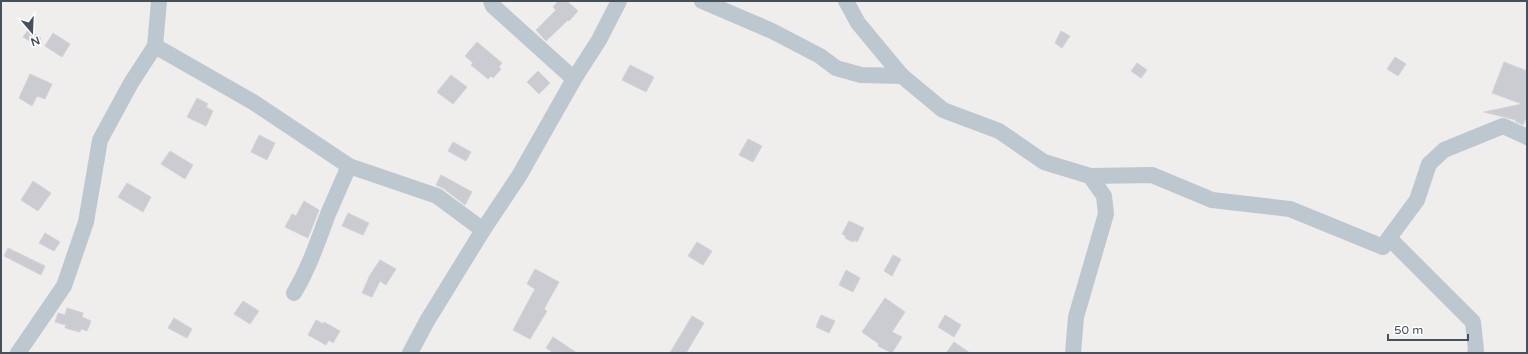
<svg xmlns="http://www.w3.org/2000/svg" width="1528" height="354" viewBox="0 0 1528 354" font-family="'Varela Round',sans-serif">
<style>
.building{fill:#caccd2;stroke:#d1d3d9}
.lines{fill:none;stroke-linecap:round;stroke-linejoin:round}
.minor{stroke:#bdc7d0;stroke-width:16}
</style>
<rect width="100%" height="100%" fill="#f0eded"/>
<g class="building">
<polygon points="558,1 567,1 578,11 569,21 568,20 546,41 536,30 556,10 553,7"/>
<polygon points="28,30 41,38 37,45 23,37"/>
<polygon points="1061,31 1070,36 1062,48 1055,43"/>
<polygon points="53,33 70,44 62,57 45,46"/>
<polygon points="477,42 502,63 499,67 501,69 493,78 491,76 488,79 471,65 473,63 465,56"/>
<polygon points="1395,57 1406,64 1398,76 1387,69"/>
<polygon points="1504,62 1527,71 1527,116 1523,125 1515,121 1516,120 1484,112 1522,104 1492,93"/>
<polygon points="1137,63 1147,70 1141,78 1131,71"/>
<polygon points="630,65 654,77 646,92 622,80"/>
<polygon points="538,71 550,83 539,94 527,82"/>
<polygon points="30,74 52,84 45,99 37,96 32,106 19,98"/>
<polygon points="451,75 467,87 453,104 437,92"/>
<polygon points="197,98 208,104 206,107 213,111 206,126 187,117"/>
<polygon points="259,135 275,143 267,160 251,152"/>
<polygon points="748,139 762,146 753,162 739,155"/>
<polygon points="453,142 471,152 466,161 448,151"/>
<polygon points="170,151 193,165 185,179 161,164"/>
<polygon points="441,175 472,192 465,205 443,188 436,185"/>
<polygon points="33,181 51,193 38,211 21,200"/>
<polygon points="127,183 151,197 143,212 118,197"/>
<polygon points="304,201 319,210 308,238 285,227 292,214 296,216"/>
<polygon points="348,213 369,223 363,235 342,226"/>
<polygon points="849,221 864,228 857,242 854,240 853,242 845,238 846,236 842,234"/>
<polygon points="45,233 60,242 54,251 39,243"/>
<polygon points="697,242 712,251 703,265 688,256"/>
<polygon points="8,248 45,266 41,275 4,256"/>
<polygon points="893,255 901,259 892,276 884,271"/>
<polygon points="380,260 396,269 386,285 380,281 372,297 362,293 370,275"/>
<polygon points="535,269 559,282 544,309 547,311 530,339 513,330 535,289 527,284"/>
<polygon points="846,270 860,278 853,292 839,285"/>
<polygon points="885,298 905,312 892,332 902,337 892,353 878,346 879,344 862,332"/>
<polygon points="243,301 259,311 250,324 234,314"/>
<polygon points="67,308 83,313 82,317 91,321 87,331 81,329 80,332 65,328 66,325 55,322 58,313 65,315"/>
<polygon points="821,315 835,321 829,333 816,327"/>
<polygon points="945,315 961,325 954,337 938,327"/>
<polygon points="692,316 704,323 686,353 670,353"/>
<polygon points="174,318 192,329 187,338 168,328"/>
<polygon points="316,320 323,324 324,322 340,331 333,343 329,340 326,345 308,335"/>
<polygon points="553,337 577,353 554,353 546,348"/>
<polygon points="954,342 970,353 946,353"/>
</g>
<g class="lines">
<g class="minor">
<polyline points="491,1 493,6 574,79"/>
<polyline points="702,1 772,31 820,56 836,68 861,75 902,76 943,110 999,131 1044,162 1090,176 1152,175 1212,200 1290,209 1383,247 1389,238"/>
<polyline points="846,1 858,23 902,76"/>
<polyline points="155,46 253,102 349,166 437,196 483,230"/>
<path d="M 294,293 C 309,268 318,241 328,214 C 335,198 342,182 349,166"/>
<polyline points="18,353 64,286 86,222 100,140 131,83 155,46 159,1"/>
<polyline points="410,353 427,321 483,230 519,176 574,79 599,40 619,1"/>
<polyline points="1073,353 1076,317 1106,214 1104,196 1090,176"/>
<polyline points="1475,353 1476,350 1473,322 1389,238 1417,200 1429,164 1444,150 1503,126 1527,137"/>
</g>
</g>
<rect width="1528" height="354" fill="none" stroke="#45505b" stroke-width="4"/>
<g transform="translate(32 32) rotate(161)" stroke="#ffffff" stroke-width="3" paint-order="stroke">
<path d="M0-3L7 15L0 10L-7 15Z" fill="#45505b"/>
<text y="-6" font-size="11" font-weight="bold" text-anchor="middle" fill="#45505b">N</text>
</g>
<path d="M1388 334v6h80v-6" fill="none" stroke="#45505b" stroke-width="2"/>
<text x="1394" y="334" font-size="12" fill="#45505b" stroke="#ffffff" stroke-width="3" paint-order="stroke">50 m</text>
</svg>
